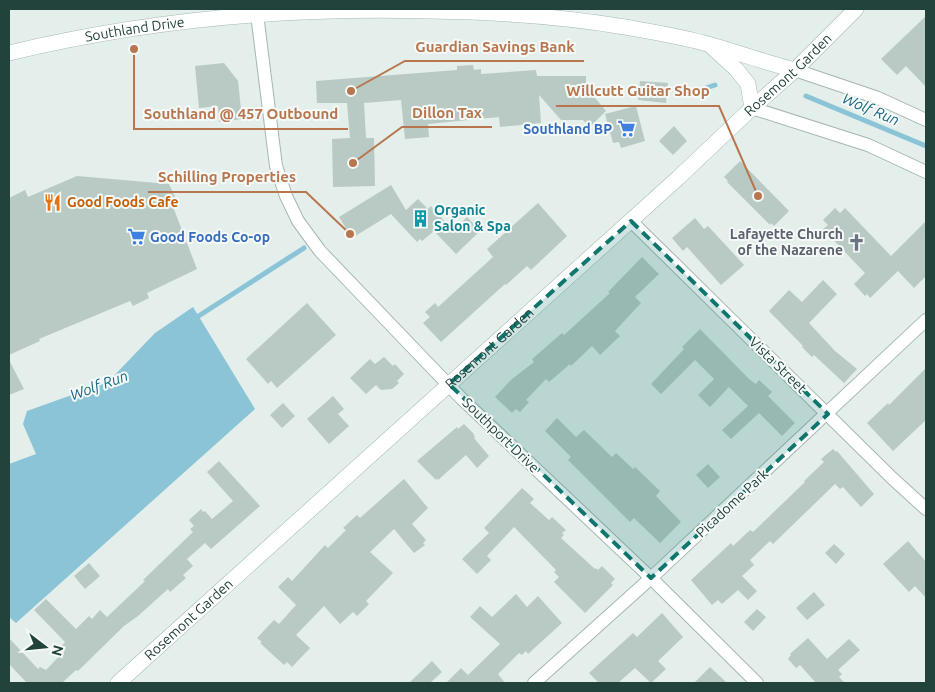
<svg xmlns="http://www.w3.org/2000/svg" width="935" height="692" viewBox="0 0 935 692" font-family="Ubuntu,sans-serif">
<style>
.water{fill:#8ac4d6}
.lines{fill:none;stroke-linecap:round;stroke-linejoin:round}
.stream{stroke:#8ac4d6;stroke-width:5}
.building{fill:#b9cac4}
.street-casing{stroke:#a6b7b3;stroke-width:14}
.secondary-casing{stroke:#a2bbb4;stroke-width:16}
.street{stroke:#fff;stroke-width:12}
.secondary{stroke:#fff;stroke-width:15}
.marked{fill:#0f766e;fill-opacity:0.2;stroke:#0f766e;stroke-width:4;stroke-dasharray:10 6;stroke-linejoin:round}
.labels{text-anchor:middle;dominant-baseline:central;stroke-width:4;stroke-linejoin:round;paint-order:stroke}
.street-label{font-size:14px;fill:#22423c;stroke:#f5faf8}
.shop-label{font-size:14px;font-weight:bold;fill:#366cbe;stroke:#f5faf8;text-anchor:end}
.food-label{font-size:14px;font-weight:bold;fill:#c56008;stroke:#f5faf8;text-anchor:start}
.culture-label{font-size:14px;font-weight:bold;fill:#0d838f;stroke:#f5faf8;text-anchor:start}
.worship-label{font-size:14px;font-weight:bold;fill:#5b616d;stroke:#f5faf8;text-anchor:end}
.water-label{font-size:15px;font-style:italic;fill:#186882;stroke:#f5faf8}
.leader{fill:none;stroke:#b8764f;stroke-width:2}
.callout-dot{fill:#b8764f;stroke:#f5faf8;stroke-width:2}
.callout-label{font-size:15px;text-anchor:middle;font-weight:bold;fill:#b8764f;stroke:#f5faf8;stroke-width:4;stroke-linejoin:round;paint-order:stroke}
</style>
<rect width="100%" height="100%" fill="#e4eeeb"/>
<polygon class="water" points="193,307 255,409 16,623 9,617 9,464 36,454 23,424 27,411 108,382 155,333"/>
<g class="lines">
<g class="stream">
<polyline points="697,91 715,85"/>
<polyline points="806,96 926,146"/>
<polyline points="194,319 304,248"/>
</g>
</g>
<g class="building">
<polygon points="926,16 926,87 906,66 897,75 881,59"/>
<polygon points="224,63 238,81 242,119 219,122 218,106 199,108 195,66"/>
<polygon points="473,65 474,70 481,69 481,74 536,70 537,76 586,76 586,87 606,111 590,127 583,120 561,120 539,95 541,123 500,127 499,117 428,124 429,137 405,139 401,100 364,103 366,138 374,138 375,186 333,187 332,139 350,138 347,103 317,103 316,81 457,70 457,66"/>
<polygon points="640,81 668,83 666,103 638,100"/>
<polygon points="636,106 645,141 621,148 619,142 613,143 605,114"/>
<polygon points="674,126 687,141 673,155 659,141"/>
<polygon points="740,161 789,211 774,226 771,223 770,225 727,182 728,181 724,177"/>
<polygon points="77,176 169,184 175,197 170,199 197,269 147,293 149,298 133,306 130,301 39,339 40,341 9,355 9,198 25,190 28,197"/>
<polygon points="391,185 406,210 418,199 428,209 431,206 453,231 467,217 480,231 456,254 434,231 422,241 420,239 417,242 391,214 352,238 339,217"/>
<polygon points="538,203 567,236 531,270 527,266 506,285 505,284 441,342 423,323 430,317 425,312 435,303 438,307 493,257 487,249"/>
<polygon points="835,208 840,213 845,208 891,256 926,221 926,276 914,288 898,271 870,298 867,294 865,296 854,284 865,273 823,229 828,225 823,220"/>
<polygon points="695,218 704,229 708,226 744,265 721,285 687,247 683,251 672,238"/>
<polygon points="642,257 659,274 635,297 641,303 615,331 620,336 600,355 592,346 571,366 570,364 549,382 546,379 526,400 529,402 520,412 516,409 512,413 495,397 512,379 534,362 532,359 562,333 564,335 610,293 608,292"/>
<polygon points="823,280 837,294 809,323 835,351 857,369 844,383 814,355 812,357 802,347 803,346 769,311 789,290 802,302"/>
<polygon points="307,303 336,335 277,388 271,381 268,384 246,359"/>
<polygon points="700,329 749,379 756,384 759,380 772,392 768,396 795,423 782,436 759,413 731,439 722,430 748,406 729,387 710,407 698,395 714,379 695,360 661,394 651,384 684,349 682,347"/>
<polygon points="384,357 393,366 395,364 404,374 397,381 399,383 392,389 381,390 376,385 366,394 350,378 370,359 375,364"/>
<polygon points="9,360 24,389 9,395"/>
<polygon points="926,368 926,420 893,451 867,423 888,403 889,405"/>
<polygon points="333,396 344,409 338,414 349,426 329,444 307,419"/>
<polygon points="283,403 295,416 282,428 270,415"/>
<polygon points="557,418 576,437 584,430 612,457 616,453 633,469 635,467 660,491 656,496 681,522 660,543 634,518 630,522 568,460 571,457 545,431"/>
<polygon points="464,424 473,433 475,437 474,438 489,456 477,468 466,455 438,480 437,478 436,480 417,461 457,427 458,429"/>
<polygon points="833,449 836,452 837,451 874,494 861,507 843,487 840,489 835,484 773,544 770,541 750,560 754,565 742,576 757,591 748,600 738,590 722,604 718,600 712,605 691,580 731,543 733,546 750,530 753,532 805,482 804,481 824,462 821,459"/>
<polygon points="219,461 260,506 211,549 205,543 187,559 193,566 183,575 186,578 170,592 168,589 138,616 124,626 78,671 76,670 62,683 24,683 26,682 9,664 9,638 38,669 40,667 46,670 65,650 61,647 65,642 34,610 46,599 76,629 89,616 92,619 100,610 107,617 145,581 143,580 193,532 190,529 194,526 189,520 201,509 203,512 205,511 212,519 233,501 207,472"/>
<polygon points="708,464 720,477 708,488 696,475"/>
<polygon points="404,479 428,508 412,524 426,540 423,543 425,545 414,553 394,529 370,552 393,573 366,601 369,604 357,616 353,612 340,624 324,606 296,635 310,648 292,667 287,662 284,665 260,643 262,642 257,638 274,620 279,624 296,605 278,587 288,577 292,581 325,545 328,548 346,530 343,528 357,515 360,518"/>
<polygon points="522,488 534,499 530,503 549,520 552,517 566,530 562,533 564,535 561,538 595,569 596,568 598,570 602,566 615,579 611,583 613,585 585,613 554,582 559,577 554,572 556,570 514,527 487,556 491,560 477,574 462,559 489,533 484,528"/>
<polygon points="908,541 926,562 926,598 915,586 909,592 883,564"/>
<polygon points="834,544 845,554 836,564 825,553"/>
<polygon points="89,563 100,576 85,589 74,576"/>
<polygon points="814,592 825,605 807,620 796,608"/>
<polygon points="516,594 527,607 538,596 562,623 528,654 526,651 522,655 519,653 498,674 505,683 446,683 461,668 468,675 500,644 470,617 480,606 492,617"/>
<polygon points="757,609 766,617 753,631 744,622"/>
<polygon points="662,613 683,637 658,661 666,669 651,683 635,668 618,683 599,683 589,673 633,633 637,637"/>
<polygon points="808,638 827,659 849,639 860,650 838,670 842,674 839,677 845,683 816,683 800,665 796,668 788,659 791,655 790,654"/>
<polygon points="432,661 442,672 430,683 409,683"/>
<polygon points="710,667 727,683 694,683"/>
</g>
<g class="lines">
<defs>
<g id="street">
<polyline points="257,14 276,166 286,196 298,221 320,251 462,399 651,578 757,683"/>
<polyline points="795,70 878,98 926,120"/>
<polyline points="752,108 868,145 926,172"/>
<polyline points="631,221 892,478 926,509"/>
<polyline points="534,683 651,578 926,320"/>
</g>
<g id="secondary">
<polyline points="712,47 736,69 748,84 752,108"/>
<path id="s1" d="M 9,53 C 146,20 288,7 430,11 C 495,12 560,16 625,27 C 653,32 684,37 711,45 C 739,53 767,63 795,70"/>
<path id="s2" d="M 118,683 L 678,178 L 752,108 L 795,70 L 856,9"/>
</g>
</defs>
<use href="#street" class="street-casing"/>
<use href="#secondary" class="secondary-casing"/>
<use href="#street" class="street"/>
<use href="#secondary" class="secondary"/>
</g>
<path class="marked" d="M 631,221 L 828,414 L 651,578 L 449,384 Z"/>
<defs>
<symbol id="supermarket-bare" viewBox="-9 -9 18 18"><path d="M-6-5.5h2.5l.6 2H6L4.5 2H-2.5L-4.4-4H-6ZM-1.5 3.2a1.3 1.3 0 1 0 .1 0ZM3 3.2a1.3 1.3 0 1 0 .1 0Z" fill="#3f7fe0" stroke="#f5faf8" stroke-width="2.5" paint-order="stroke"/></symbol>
<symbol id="restaurant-bare" viewBox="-9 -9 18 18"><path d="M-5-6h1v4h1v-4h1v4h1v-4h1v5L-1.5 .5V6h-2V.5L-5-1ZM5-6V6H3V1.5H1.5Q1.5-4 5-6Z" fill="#e8710a" stroke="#f5faf8" stroke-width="2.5" paint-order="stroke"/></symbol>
<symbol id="building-bare" viewBox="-9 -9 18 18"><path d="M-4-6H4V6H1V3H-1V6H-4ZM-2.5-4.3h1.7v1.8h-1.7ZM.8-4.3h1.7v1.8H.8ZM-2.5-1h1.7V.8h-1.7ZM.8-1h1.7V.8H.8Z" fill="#0f9aa8" stroke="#f5faf8" stroke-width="2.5" paint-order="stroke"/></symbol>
<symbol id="church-bare" viewBox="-9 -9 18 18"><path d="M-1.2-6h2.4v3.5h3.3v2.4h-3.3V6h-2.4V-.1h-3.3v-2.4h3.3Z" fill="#6b7280" stroke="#f5faf8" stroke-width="2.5" paint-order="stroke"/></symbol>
</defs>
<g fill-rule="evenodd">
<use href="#supermarket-bare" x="614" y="116" width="25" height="25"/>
<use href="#restaurant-bare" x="40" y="190" width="25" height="25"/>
<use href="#building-bare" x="408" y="206" width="25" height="25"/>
<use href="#supermarket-bare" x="124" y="224" width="25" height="25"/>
<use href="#church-bare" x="844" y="230" width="25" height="25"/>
</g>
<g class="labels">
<g class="street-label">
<text stroke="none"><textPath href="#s1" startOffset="128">Southland Drive</textPath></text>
<text stroke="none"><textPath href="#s2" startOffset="905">Rosemont Garden</textPath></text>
<text stroke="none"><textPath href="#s2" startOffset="500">Rosemont Garden</textPath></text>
<text transform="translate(778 365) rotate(44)">Vista Street</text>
<text transform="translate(501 435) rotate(44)">Southport Drive</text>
<text transform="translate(732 503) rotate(-43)">Picadome Park</text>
<text stroke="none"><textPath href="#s2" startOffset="95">Rosemont Garden</textPath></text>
</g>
<g class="shop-label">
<text x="612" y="129">Southland BP</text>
<text x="150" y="237" text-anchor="start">Good Foods Co-op</text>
</g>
<g class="food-label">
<text x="67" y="202">Good Foods Cafe</text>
</g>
<g class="culture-label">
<text x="434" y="210">Organic<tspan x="434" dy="16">Salon &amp; Spa</tspan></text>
</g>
<g class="worship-label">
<text x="843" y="234">Lafayette Church<tspan x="843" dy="16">of the Nazarene</tspan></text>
</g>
<g class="water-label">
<text transform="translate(871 109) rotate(23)">Wolf Run</text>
<text transform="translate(99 385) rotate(-20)">Wolf Run</text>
</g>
</g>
<path class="leader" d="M351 91L405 61H584M758 196L719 106H556M353 163L402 127H492M134 49L134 129H348M350 234L306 192H148"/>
<g class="callout-dot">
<circle cx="351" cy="91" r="5"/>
<circle cx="758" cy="196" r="5"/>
<circle cx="353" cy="163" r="5"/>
<circle cx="134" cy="49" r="5"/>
<circle cx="350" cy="234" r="5"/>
</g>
<g class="callout-label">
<text x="495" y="52">Guardian Savings Bank</text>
<text x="638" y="96">Willcutt Guitar Shop</text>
<text x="447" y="118">Dillon Tax</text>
<text x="241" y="119">Southland @ 457 Outbound</text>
<text x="227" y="182">Schilling Properties</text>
</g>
<rect width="935" height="692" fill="none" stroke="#22423c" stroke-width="20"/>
<g transform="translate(45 647) rotate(106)" stroke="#f5faf8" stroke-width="4" paint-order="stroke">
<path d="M0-4L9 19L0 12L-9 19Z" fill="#22423c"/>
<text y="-8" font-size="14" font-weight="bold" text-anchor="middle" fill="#22423c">N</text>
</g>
</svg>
